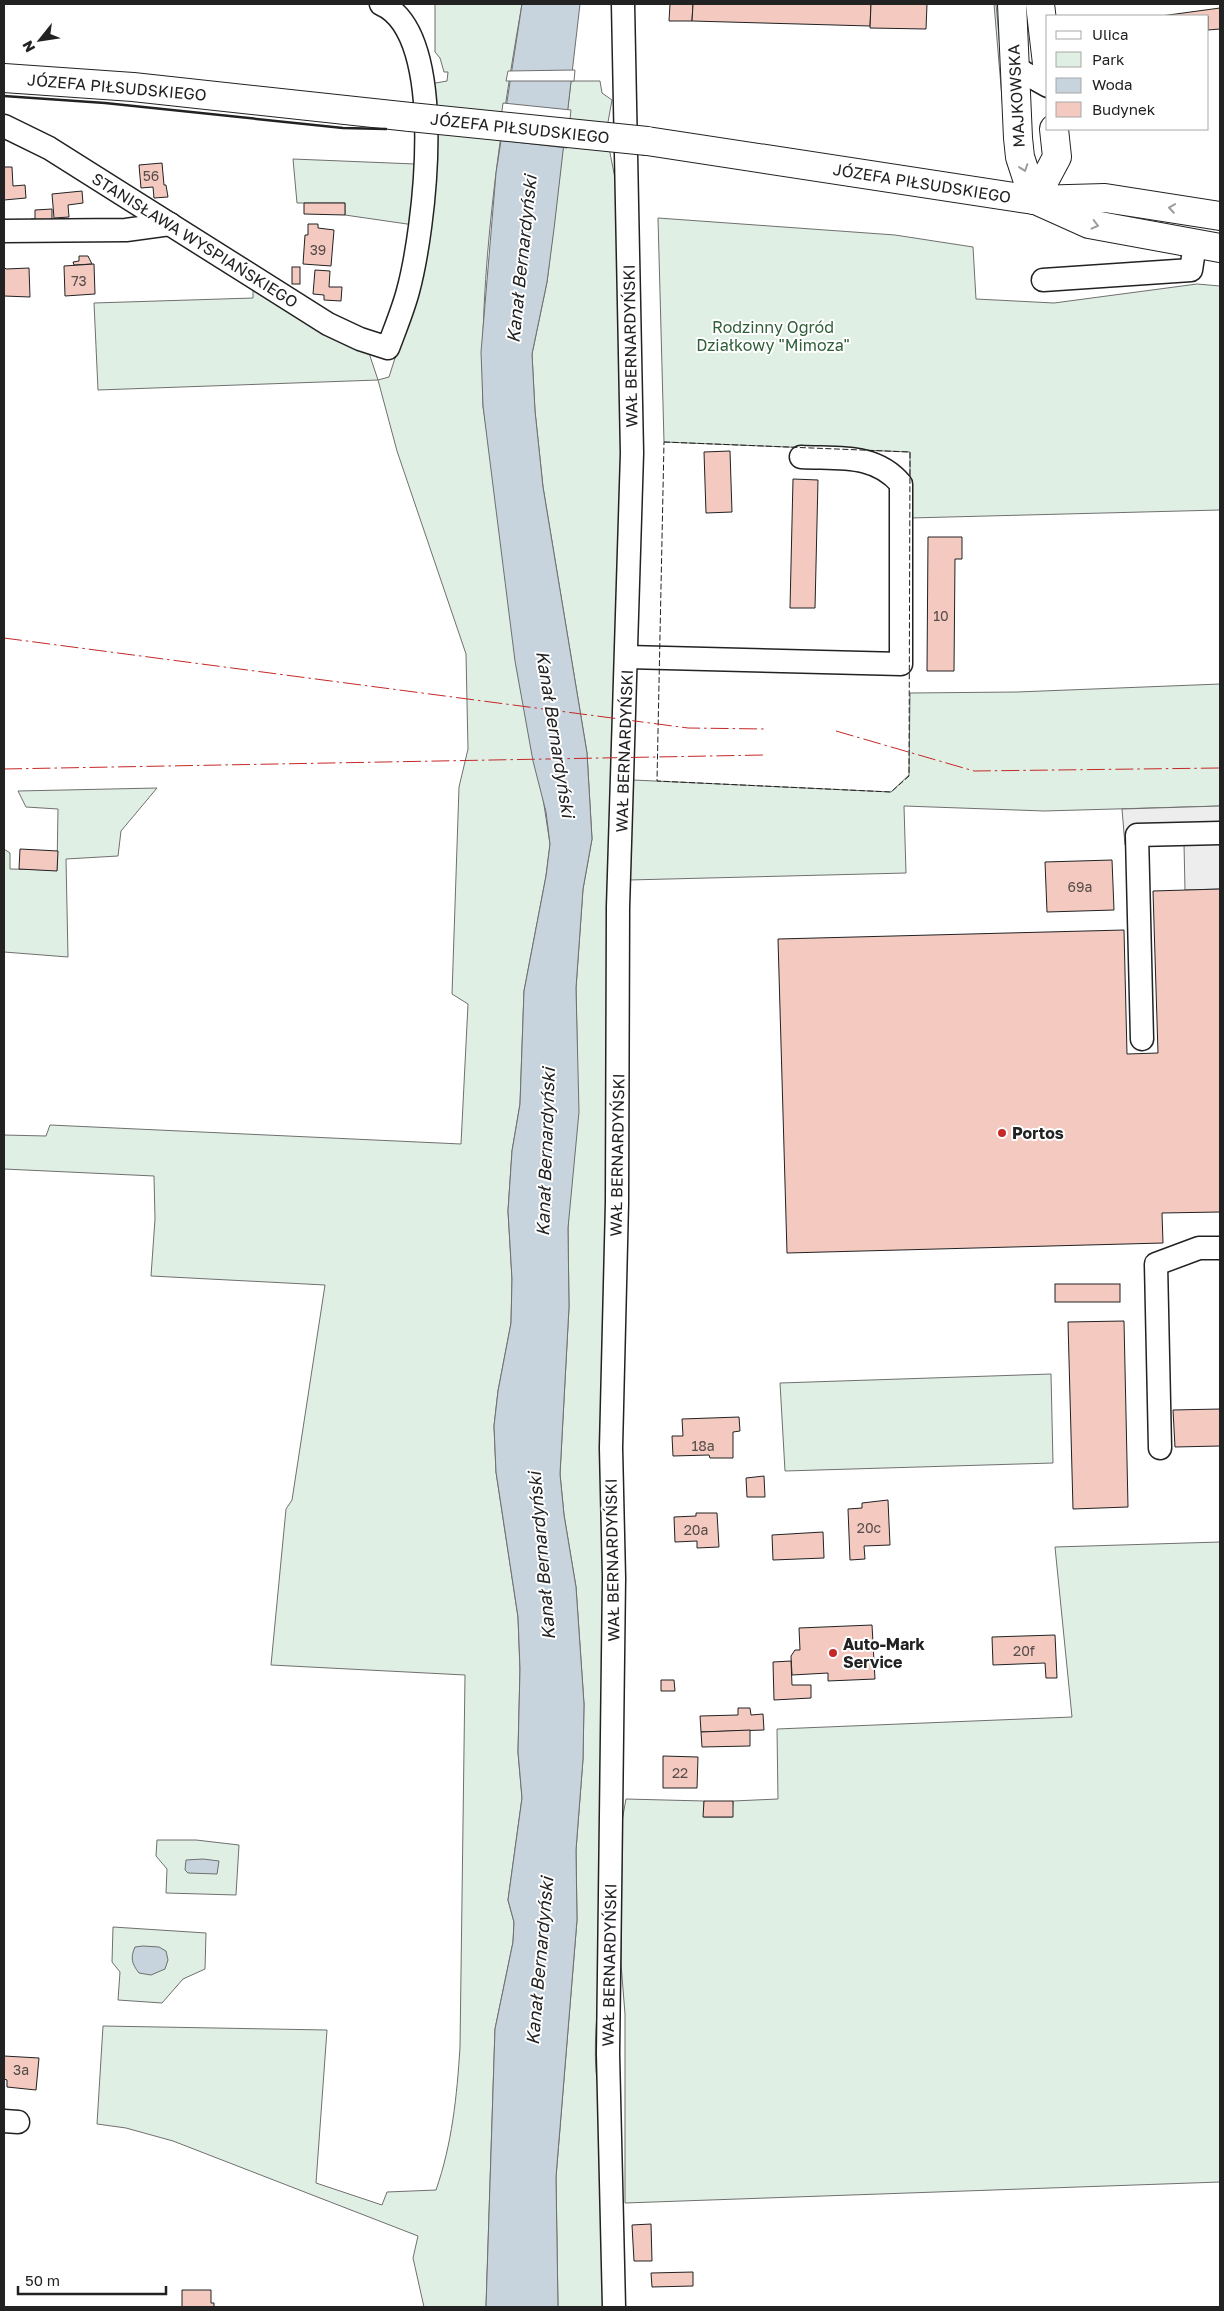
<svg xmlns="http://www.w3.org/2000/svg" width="1224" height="2311" viewBox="0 0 1224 2311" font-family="'Golos Text',sans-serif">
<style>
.green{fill:#e0efe3;stroke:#6f6f6f}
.parking{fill:#ededed;stroke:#6f6f6f}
.water{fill:#c7d3dd;stroke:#6f6f6f}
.pier{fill:#fff;stroke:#6f6f6f}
.building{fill:#f3c9c0;stroke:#222}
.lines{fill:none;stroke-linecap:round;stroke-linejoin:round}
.minor-casing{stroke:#222;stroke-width:25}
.major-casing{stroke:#222;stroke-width:30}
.minor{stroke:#fff;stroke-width:22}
.major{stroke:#fff;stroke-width:28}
.major-bridge-casing{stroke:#222;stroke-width:30;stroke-linecap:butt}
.major-bridge{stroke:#fff;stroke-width:28}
.fence{stroke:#222;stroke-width:1;stroke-dasharray:6 2.5;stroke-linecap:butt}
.wall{stroke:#222;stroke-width:2.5}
.power{stroke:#c62828;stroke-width:1;stroke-dasharray:18 4 2.5 4;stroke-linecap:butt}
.oneway{stroke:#9c9c9c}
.poi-dot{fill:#c62828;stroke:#fff;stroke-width:2}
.labels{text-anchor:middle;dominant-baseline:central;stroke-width:4;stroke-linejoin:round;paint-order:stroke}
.number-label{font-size:14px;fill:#564c4a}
.street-label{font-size:16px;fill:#222;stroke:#fff}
.park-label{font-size:16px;fill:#2f5e38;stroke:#fff}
.poi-label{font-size:16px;font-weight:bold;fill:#222;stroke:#fff;text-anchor:start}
.water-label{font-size:18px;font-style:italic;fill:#222;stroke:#fff}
</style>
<rect width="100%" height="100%" fill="#fff"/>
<g class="green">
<path d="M 435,4 L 522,4 C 499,136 479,271 483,406 L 550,844 L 546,876 L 524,991 L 520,1104 L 512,1151 L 508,1211 L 512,1279 L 511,1323 L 498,1391 L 494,1426 L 496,1472 L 518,1617 L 520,1669 L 518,1752 L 522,1798 L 508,1900 L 514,1922 L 513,1942 L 495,2029 L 486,2307 L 424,2307 L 413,2258 L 418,2236 L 173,2141 L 126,2128 L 97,2124 L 103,2026 L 327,2030 L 316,2183 L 382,2205 L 387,2192 L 436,2190 C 452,2144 457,2096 460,2047 L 465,1675 L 271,1665 L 286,1509 L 292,1500 L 325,1285 L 151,1276 L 155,1219 L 154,1176 L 4,1169 L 4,1135 L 46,1136 L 50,1125 L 461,1144 L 468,1004 L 452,994 L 459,787 L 468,749 L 466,654 L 397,451 L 378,380 L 98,390 L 94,303 L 253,298 L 253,291 L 256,286 L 369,353 L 378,380 L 389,377 L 415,295 L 430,84 L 447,81 L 448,72 L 444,72 L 440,58 L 435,52 Z"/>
<polygon points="994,4 996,4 1006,113 1003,110"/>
<path d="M 571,81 L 600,81 L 602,93 L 612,100 L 608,122 L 608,143 L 619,198 L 623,482 L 599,1989 C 596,2027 592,2061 600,2099 L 605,2307 L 558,2307 L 556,2177 L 577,1920 L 576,1850 L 583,1759 L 584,1704 L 576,1587 L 564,1515 L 560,1474 L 569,1307 L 568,1228 L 577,1040 L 576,988 L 583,889 L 592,839 L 587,753 L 543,487 L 535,411 L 532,354 L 547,282 Z"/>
<polygon points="293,159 415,164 414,225 345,215 345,203 297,203"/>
<polygon points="658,218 895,235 973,247 976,299 1054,303 1197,284 1220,286 1220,510 910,518 910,452 664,442"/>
<polygon points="1220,684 1220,806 1044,811 904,806 906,873 629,880 633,780 891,792 909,775 910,693 1017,692"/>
<polygon points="157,788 121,831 118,856 66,859 68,957 4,952 4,849 10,853 10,869 57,870 58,809 26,807 18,791"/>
<polygon points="1051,1374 1053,1463 785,1471 780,1383"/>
<polygon points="1220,1542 1220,2182 625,2203 625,2014 621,1964 622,1821 626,1799 704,1801 704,1817 732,1817 733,1801 778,1799 777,1729 1072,1717 1055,1547"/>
<polygon points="157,1840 196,1840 239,1845 236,1895 166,1893 167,1869 156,1856"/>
<polygon points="113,1927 206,1933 205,1969 183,1979 162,2003 118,2000 120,1972 112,1962"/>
</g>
<polygon class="parking" points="1220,806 1220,889 1185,890 1184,844 1125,845 1122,809"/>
<g class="water">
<polygon points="522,4 580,4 554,229 547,282 532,354 535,411 543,487 587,753 592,839 583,889 576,988 579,1112 568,1228 569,1307 560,1474 564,1515 576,1587 584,1704 583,1759 576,1850 577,1920 556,2177 558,2307 486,2307 495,2029 513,1942 514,1922 508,1900 522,1798 518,1752 520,1669 518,1617 496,1472 494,1426 498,1391 511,1323 512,1279 508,1211 512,1151 520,1104 524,991 546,876 550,844 546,812 533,761 515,661 483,406 481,352 496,173"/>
<polygon points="203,1859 219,1861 217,1874 188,1873 185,1870 186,1860"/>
<path d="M 143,1946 L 159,1947 L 166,1951 L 168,1960 L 165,1969 L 151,1975 L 139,1973 C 132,1964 130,1958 135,1947 Z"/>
</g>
<g class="pier">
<polygon points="575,70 574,81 506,81 508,71"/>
<polygon points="503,103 571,110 567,148 498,140"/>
</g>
<g class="building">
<polygon points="670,4 693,4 692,21 669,21"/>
<polygon points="693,4 871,4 870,26 692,21"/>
<polygon points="871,4 927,4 926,29 870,28"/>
<polygon points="1220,8 1220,29 1208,30 1208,16 1161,16"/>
<polygon points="162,163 164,185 166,185 168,197 154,198 153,187 141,188 139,165"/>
<polygon points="4,167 12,167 13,186 25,185 26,198 4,200"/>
<polygon points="82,191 83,203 68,205 69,217 54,218 52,194"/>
<polygon points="304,203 345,203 345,215 304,214"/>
<polygon points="52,209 52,224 31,225 31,219 35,219 35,210"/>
<polygon points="308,224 318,224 318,228 334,230 331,266 303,264 305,235 308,235"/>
<polygon points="79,256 88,256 92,264 74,265 73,262 79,261"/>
<polygon points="94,264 95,294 65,296 64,266"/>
<polygon points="4,267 6,269 29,268 30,297 4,296"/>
<rect x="292" y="267" width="8" height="17"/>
<polygon points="315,270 330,271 329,287 342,287 341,301 324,300 324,295 313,294"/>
<polygon points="730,451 732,512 706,513 704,452"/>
<polygon points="793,479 818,480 815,608 790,608"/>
<polygon points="928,537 962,537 962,559 955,559 954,671 927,671"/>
<polygon points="20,849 58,851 57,871 19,869"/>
<polygon points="1112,860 1114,910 1047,912 1045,862"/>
<polygon points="1220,889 1220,1212 1162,1213 1163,1243 787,1253 778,939 1124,930 1127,1054 1158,1053 1153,891"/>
<rect x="1055" y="1284" width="65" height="18"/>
<polygon points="1124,1321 1128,1507 1073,1509 1068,1322"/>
<polygon points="1220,1409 1220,1446 1175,1447 1173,1410"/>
<polygon points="739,1417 740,1431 733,1432 733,1458 710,1458 709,1455 673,1456 672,1436 683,1436 682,1419"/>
<polygon points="764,1476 765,1497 747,1497 746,1478"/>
<polygon points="888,1500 890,1545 864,1546 865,1559 850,1560 848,1509 862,1508 862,1503"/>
<polygon points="696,1513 717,1513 719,1547 697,1548 697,1541 675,1542 674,1517 696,1516"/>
<polygon points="823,1532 824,1558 773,1560 772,1535"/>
<polygon points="872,1625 875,1679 828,1681 828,1673 792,1675 791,1656 795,1650 800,1650 799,1628"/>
<polygon points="1055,1635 1057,1678 1046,1678 1045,1663 993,1665 992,1637"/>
<polygon points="791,1661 792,1685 811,1685 811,1698 774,1700 773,1662"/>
<polygon points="661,1680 674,1680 675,1691 661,1691"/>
<polygon points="738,1708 750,1708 751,1715 763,1714 764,1730 701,1732 700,1716 738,1715"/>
<polygon points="750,1730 750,1746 702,1747 701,1732"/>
<polygon points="663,1756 698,1757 697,1788 663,1788"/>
<polygon points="704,1801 733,1801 733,1817 703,1817"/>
<polygon points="4,2056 39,2058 36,2090 7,2087 7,2080 4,2079"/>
<polygon points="651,2224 652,2261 634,2261 632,2225"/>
<polygon points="693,2272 693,2286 652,2287 651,2273"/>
<polygon points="182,2290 211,2290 211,2303 214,2303 214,2307 182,2307"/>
</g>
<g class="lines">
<defs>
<g id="minor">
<polyline points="1014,67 1048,86"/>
<path d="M 4,126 L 49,148 L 328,324 L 360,339 L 388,348 C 395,329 403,310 408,291 C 424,232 450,34 381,4"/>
<polyline points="4,231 126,230 170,224"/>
<polyline points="1043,280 1191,270 1195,244"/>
<path d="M 627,657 L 901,664 L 901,484 C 875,453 838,459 801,457"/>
<polyline points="1142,1039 1137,835 1220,833"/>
<polyline points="1160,1448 1156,1264 1199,1248 1220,1248"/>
<polyline points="4,2121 18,2122"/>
<polyline points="614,2307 608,2054 614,1578 611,1448 617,1203 618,907 632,453 623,4"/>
</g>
<g id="major">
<polyline points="1012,4 1018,138 1020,157 1034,200"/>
<polyline points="1040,4 1048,72"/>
<polyline points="4,78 133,87 410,117"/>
<polyline points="647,141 1034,200 1105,198 1220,216"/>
<polyline points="1034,200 1057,157 1054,129"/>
<polyline points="1040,202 1089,224 1220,248"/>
</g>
</defs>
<use href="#minor" class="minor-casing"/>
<use href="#major" class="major-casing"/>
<use href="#minor" class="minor"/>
<use href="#major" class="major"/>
<defs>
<polyline id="major-bridge" points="410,117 647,141"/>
</defs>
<use href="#major-bridge" class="major-bridge-casing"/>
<use href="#major-bridge" class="major-bridge"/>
<polygon class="fence" points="664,442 910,452 909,776 891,792 657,781"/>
<polyline class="wall" points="4,96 105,103 343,128 386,129"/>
<g class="power">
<polyline points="4,638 688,728 765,729"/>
<polyline points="836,731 974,771 1220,768"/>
<polyline points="4,769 764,755"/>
</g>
</g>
<defs><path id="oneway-chevron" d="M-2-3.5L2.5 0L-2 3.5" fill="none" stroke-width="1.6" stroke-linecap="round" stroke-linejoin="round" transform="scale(1.25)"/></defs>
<g class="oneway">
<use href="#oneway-chevron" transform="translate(1024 168) rotate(71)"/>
<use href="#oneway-chevron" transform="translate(1172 208) rotate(-171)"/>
<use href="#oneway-chevron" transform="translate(1095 225) rotate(14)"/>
</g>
<g class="poi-dot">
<circle cx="1002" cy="1133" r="5"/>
<circle cx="833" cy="1653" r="5"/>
</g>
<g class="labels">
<g class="number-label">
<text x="151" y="175">56</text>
<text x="318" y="249">39</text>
<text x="79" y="280">73</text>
<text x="941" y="615">10</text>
<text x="1080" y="886">69a</text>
<text x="703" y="1445">18a</text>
<text x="869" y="1527">20c</text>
<text x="696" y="1529">20a</text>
<text x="1024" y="1650">20f</text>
<text x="680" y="1772">22</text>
<text x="21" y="2069">3a</text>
</g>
<g class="street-label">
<text transform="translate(117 87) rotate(5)">JÓZEFA PIŁSUDSKIEGO</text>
<text transform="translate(1016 96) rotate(-93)">MAJKOWSKA</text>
<text transform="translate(520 128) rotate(6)">JÓZEFA PIŁSUDSKIEGO</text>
<text transform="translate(922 183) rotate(9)">JÓZEFA PIŁSUDSKIEGO</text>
<text transform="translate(195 240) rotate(32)">STANISŁAWA WYSPIAŃSKIEGO</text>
<text transform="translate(630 346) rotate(-91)">WAŁ BERNARDYŃSKI</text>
<text transform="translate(624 751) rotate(-88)">WAŁ BERNARDYŃSKI</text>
<text transform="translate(617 1155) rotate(-89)">WAŁ BERNARDYŃSKI</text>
<text transform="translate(612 1560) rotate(-91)">WAŁ BERNARDYŃSKI</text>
<text transform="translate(609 1965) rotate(-89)">WAŁ BERNARDYŃSKI</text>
</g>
<g class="park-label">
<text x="773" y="327">Rodzinny Ogród<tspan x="773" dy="18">Działkowy "Mimoza"</tspan></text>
</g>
<g class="poi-label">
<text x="1012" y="1133">Portos</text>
<text x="843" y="1644">Auto-Mark<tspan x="843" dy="18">Service</tspan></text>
</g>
<g class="water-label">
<text transform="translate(521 259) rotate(-84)">Kanał Bernardyński</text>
<text transform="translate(556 734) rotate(81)">Kanał Bernardyński</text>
<text transform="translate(545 1152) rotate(-88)">Kanał Bernardyński</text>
<text transform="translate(541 1556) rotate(-95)">Kanał Bernardyński</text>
<text transform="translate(539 1961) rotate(-85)">Kanał Bernardyński</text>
</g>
</g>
<rect width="1224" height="2311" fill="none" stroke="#222222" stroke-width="10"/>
<rect x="1046" y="15" width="162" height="115" fill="#ffffff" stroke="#a7a7a7"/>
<rect x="1056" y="31" width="25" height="8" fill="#ffffff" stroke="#a7a7a7"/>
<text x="1092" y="40" font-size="15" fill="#222222">Ulica</text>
<rect x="1056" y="52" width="25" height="15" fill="#e0efe3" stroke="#a7a7a7"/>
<text x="1092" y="65" font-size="15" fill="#222222">Park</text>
<rect x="1056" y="78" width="25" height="15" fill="#c7d3dd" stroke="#a7a7a7"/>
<text x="1092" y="90" font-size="15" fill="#222222">Woda</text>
<rect x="1056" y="102" width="25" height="15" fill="#f3c9c0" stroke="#a7a7a7"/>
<text x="1092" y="115" font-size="15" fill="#222222">Budynek</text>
<g transform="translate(40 40) rotate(240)" stroke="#ffffff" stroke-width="4" paint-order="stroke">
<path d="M0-4L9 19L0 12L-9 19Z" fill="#222222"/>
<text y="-8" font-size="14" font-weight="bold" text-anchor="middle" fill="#222222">N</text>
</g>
<path d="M18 2286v8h148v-8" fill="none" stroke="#222222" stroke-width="2.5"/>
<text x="25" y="2286" font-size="15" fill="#222222" stroke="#ffffff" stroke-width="4" paint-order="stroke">50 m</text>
</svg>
